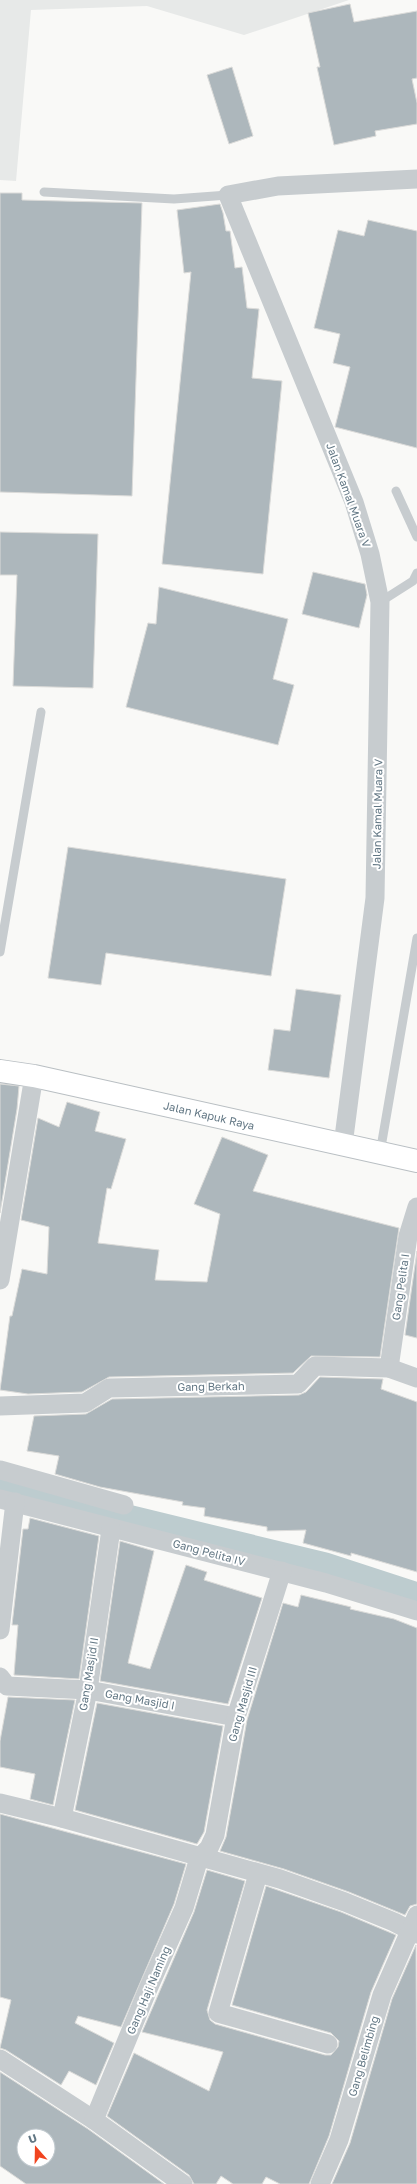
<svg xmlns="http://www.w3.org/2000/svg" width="417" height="2184" viewBox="0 0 417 2184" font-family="'Golos Text',sans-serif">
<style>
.built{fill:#e7e9e8}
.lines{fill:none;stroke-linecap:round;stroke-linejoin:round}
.canal{stroke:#bdcccf;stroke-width:25}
.building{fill:#adb7bc;stroke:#dbdbd9;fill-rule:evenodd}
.secondary-casing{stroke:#b9bfc3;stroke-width:24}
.service{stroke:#c7cccf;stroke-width:9}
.minor{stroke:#c7cccf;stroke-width:19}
.secondary{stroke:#fff;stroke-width:22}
.labels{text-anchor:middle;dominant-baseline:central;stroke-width:4;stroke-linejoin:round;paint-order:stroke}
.street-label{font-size:11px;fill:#627784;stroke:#fff}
</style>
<rect width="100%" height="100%" fill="#f9f9f7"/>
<polygon class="built" points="0,0 349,0 244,35 147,6 31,10 16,181 0,180"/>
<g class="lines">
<polyline class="canal" points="0,1486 325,1565 417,1595"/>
</g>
<g class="building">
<polygon points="350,4 354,22 417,11 417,78 412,79 417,103 417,124 375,131 376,136 334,145 317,67 320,67 308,13"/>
<polygon points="232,67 253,136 229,144 207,75"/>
<polygon points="0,193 22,193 22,200 142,203 132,496 0,492"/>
<polygon points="220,204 223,213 226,231 230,231 235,268 242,267 247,308 259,309 252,378 282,381 263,574 162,564 191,272 184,273 177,210"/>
<polygon points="368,220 417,231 417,448 335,427 350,367 333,363 340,334 314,328 338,230 364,236"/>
<polygon points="0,532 98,534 93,688 13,686 17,575 0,575"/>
<polygon points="313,572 365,584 367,595 359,628 302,614"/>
<polygon points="159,587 288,619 273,679 294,685 278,745 126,707 148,623 156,624"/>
<polygon points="68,847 286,879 271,976 106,953 101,985 48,978"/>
<polygon points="296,989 341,995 329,1078 268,1070 274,1029 290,1031"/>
<polygon points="0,1084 19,1086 17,1109 0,1213"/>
<polygon points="67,1102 100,1112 95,1131 126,1139 111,1189 107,1188 98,1243 159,1250 155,1280 207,1282 220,1214 194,1204 222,1137 268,1155 253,1191 399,1228 380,1357 311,1356 293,1373 109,1377 82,1392 28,1394 0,1390 10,1316 12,1316 22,1269 47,1274 49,1227 21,1220 38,1118 59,1127"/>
<polygon points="417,1251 417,1338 405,1335"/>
<polygon points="320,1377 383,1379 381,1389 417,1402 417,1572 351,1553 351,1556 303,1543 306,1530 267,1531 267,1527 204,1516 205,1508 182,1505 183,1502 100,1487 55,1474 59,1456 27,1451 34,1416 86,1414 112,1399 299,1395 306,1392"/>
<polygon points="30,1518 99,1536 79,1679 14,1675 18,1625 12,1625 23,1529 28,1529"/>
<polygon points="120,1541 154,1551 128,1663 150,1669 186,1565 207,1572 204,1580 262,1598 228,1704 100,1681"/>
<polygon points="301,1595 351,1607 350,1609 394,1619 417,1628 417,1904 410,1906 405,1915 349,1892 284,1869 220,1851 226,1837 247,1720 283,1603 298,1607"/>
<polygon points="8,1697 75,1700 53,1805 30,1799 35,1774 0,1767 0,1741"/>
<polygon points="97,1703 223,1726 204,1832 197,1844 75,1810"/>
<polygon points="0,1814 186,1864 174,1904 121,2027 78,2016 75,2023 114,2043 96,2085 69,2071 61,2085 6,2050 0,2048 11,2000 0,1997"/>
<polygon points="207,1870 245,1881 207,2010 210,2020 215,2024 325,2055 331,2055 338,2047 339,2041 331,2033 232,2005 266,1886 341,1912 396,1935 371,1992 329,2136 309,2184 280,2184 266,2177 262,2184 233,2184 221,2176 216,2184 194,2184 189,2175 107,2116 134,2053 209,2091 223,2052 142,2032 194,1912"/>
<polygon points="416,1945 417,2184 332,2184 350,2143 392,1999"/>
<path d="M 0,2072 L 88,2129 L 164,2184 L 26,2184 L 0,2166 ZM 24,2136 L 48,2136 L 48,2160 L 24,2160 Z"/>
</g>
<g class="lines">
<defs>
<polyline id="secondary" points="0,1071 34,1076 417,1161"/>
</defs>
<use href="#secondary" class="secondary-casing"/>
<g class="service">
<polyline points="44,192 174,199 228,195"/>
<polyline points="396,491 417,537"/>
<polyline points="380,602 413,581 417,573"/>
<polyline points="0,952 41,712"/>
<polyline points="380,1153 417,938"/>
</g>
<g class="minor">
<polyline points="343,1145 375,898 380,602 370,554 354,502 228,195 278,186 417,179"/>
<polyline points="0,1280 34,1076"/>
<polyline points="389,1368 408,1236 417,1207"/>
<polyline points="0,1406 85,1403 109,1388 298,1384 315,1366 389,1368 417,1378"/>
<polyline points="0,1470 124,1505"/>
<polyline points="0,1499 326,1583 417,1611"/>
<polyline points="0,1630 15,1502"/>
<polyline points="0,1677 7,1686 88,1690 236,1717"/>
<polyline points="0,1803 62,1818 280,1879 345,1902 394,1922 417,1934"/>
<polyline points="62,1818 88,1690 111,1529"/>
<polyline points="258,1874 218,2013 328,2044"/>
<polyline points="0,2059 94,2120 183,2184"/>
<polyline points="94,2120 148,1989 184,1908 199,1858 209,1848 215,1835 236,1717 282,1571"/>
<polyline points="320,2184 339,2140 382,1995 417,1915"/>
</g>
<use href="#secondary" class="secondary"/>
</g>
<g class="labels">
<g class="street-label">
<text transform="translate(349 495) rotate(70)">Jalan Kamal Muara V</text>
<text transform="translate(377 814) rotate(-89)">Jalan Kamal Muara V</text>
<text transform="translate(209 1115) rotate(13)">Jalan Kapuk Raya</text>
<text transform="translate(400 1287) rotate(-82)">Gang Pelita I</text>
<text transform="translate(211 1386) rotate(-1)">Gang Berkah</text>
<text transform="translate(209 1552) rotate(15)">Gang Pelita IV</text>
<text transform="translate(88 1674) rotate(-81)">Gang Masjid II</text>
<text transform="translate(140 1699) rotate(10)">Gang Masjid I</text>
<text transform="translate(242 1704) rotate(-74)">Gang Masjid III</text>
<text transform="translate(148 1990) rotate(-67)">Gang Haji Naming</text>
<text transform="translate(363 2056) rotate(-74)">Gang Belimbing</text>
</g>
</g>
<g transform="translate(36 2148) rotate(340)"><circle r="19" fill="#ffffff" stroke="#c0c9ce"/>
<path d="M0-3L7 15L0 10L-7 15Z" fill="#f1441f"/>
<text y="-6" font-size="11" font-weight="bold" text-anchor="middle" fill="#627784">U</text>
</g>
</svg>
